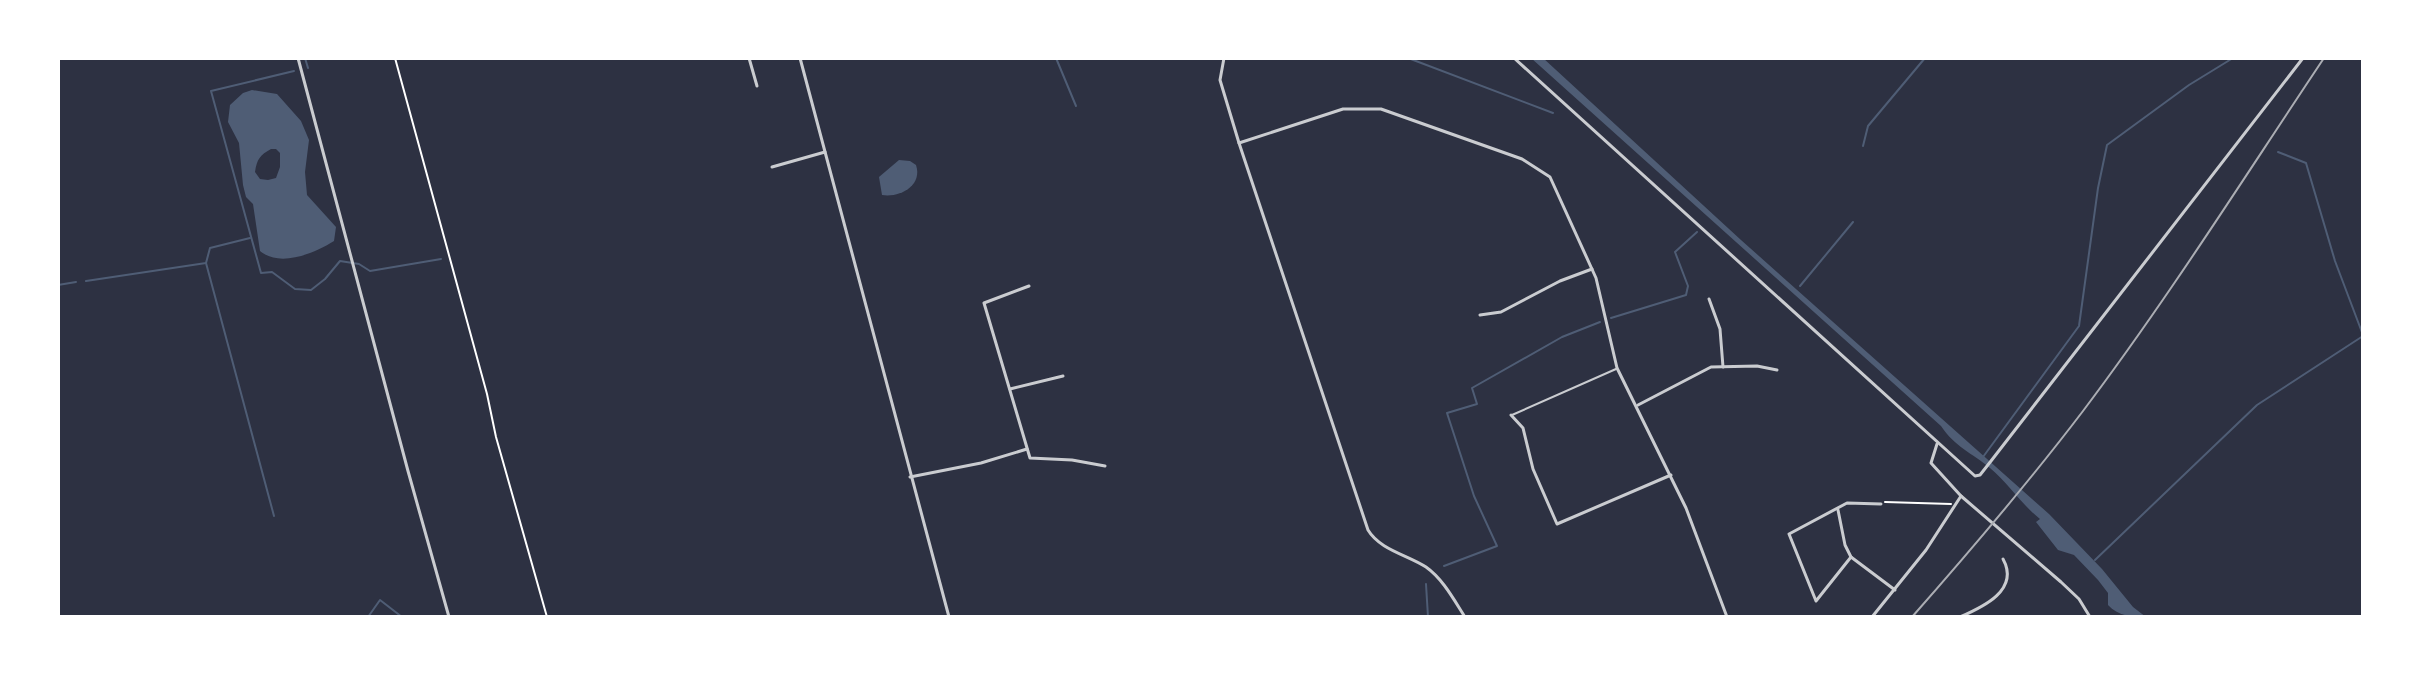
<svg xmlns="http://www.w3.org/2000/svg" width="2421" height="675" viewBox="0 0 2421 675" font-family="Montserrat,sans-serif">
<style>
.water{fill:#4f5d75;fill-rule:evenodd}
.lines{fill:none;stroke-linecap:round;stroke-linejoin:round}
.stream{stroke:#4f5d75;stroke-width:2}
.path{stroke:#fff;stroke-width:2}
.service{stroke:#caccd0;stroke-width:2}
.minor{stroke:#caccd0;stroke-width:3}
.rail{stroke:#abadb3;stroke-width:2}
</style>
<rect width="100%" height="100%" fill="#2d3142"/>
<g class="water">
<path d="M 1531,58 L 1543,58 L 1741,240 L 2049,514 L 2102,569 L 2133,607 L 2146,617 C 2132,617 2118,616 2108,605 L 2108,593 L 2098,580 L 2074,555 L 2058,550 L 2036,522 L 2040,519 C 2022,505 2008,483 1990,468 C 1972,453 1955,447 1941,426 Z"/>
<path d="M 252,90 L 277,94 L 301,121 L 309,140 L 305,172 L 307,195 L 336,227 L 334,241 C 315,253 280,268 260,251 L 253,204 L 246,197 L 243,185 L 239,143 L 228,122 L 230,105 L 243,93 ZM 271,149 L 276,149 L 280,153 L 280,167 L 276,178 L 268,180 L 260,179 L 255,172 C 257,159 260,155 271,149 Z"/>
<path d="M 899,160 L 910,161 L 916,165 C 923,186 899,198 882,195 L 879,177 Z"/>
</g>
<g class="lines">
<g class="stream">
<polyline points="305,58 308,68"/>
<polyline points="1056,58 1076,106"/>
<polyline points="1408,58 1553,113"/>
<polyline points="294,71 211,91 261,273 272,272 295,289 311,290 325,279 340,261 359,264 370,271 441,259"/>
<polyline points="1863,146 1868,126 1925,58"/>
<polyline points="2278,152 2306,163 2335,261 2363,335"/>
<polyline points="206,263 274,516"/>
<polyline points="86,281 206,263 210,248 250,238"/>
<polyline points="58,285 76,282"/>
<polyline points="1800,286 1853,222"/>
<polyline points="1611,318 1686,295 1688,286 1675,252 1697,232"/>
<polyline points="1983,457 2079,326 2098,188 2107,145 2189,85 2233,58"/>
<polyline points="2095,560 2257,405 2363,336"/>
<polyline points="1444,566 1497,546 1474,496 1447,413 1477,404 1472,388 1562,337 1600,322"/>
<polyline points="1426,584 1428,617"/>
<polyline points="368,617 380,600 402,617"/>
</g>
<g class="path">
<polyline points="395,58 487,394 496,437 547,617"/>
<polyline points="1885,502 1951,504"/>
</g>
<polyline class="service" points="1512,415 1616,369"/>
<g class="minor">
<polyline points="298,58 408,471 449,617"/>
<polyline points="749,58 757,86"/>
<polyline points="800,58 949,617"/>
<path d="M 1224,58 L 1220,80 L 1239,143 L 1368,530 C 1380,550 1408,555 1426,567 C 1443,579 1454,600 1465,617"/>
<polyline points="1514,58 1975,476 1980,475 1991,461 2303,58"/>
<polyline points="1239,143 1343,109 1381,109 1522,159 1550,177 1596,278 1617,368 1686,508 1727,617"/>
<polyline points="772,167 825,152"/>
<polyline points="1029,286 984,303 1030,458 1072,460 1105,466"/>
<polyline points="1709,299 1720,329 1723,367"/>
<polyline points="1480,315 1501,312 1560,281 1592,269"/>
<polyline points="1010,389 1063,376"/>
<polyline points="1638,405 1711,367 1757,366 1777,370"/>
<polyline points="1511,415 1523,428 1533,469 1557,524 1671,475"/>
<polyline points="1937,444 1931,463 1961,496 2061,582 2079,599 2090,617"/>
<polyline points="910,477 981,463 1027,449"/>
<polyline points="1838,510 1845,545 1851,557 1895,590"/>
<polyline points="1851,557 1816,601 1789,534 1847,503 1881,504"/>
<polyline points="1872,617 1926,550 1961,496"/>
<path d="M 1960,617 C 1983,607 2020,590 2003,559"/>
</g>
<path class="rail" d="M 1912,617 C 1971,550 2029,482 2083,411 C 2169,297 2245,176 2324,58"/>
</g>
<rect width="2421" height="675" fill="none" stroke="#ffffff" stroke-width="120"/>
</svg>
